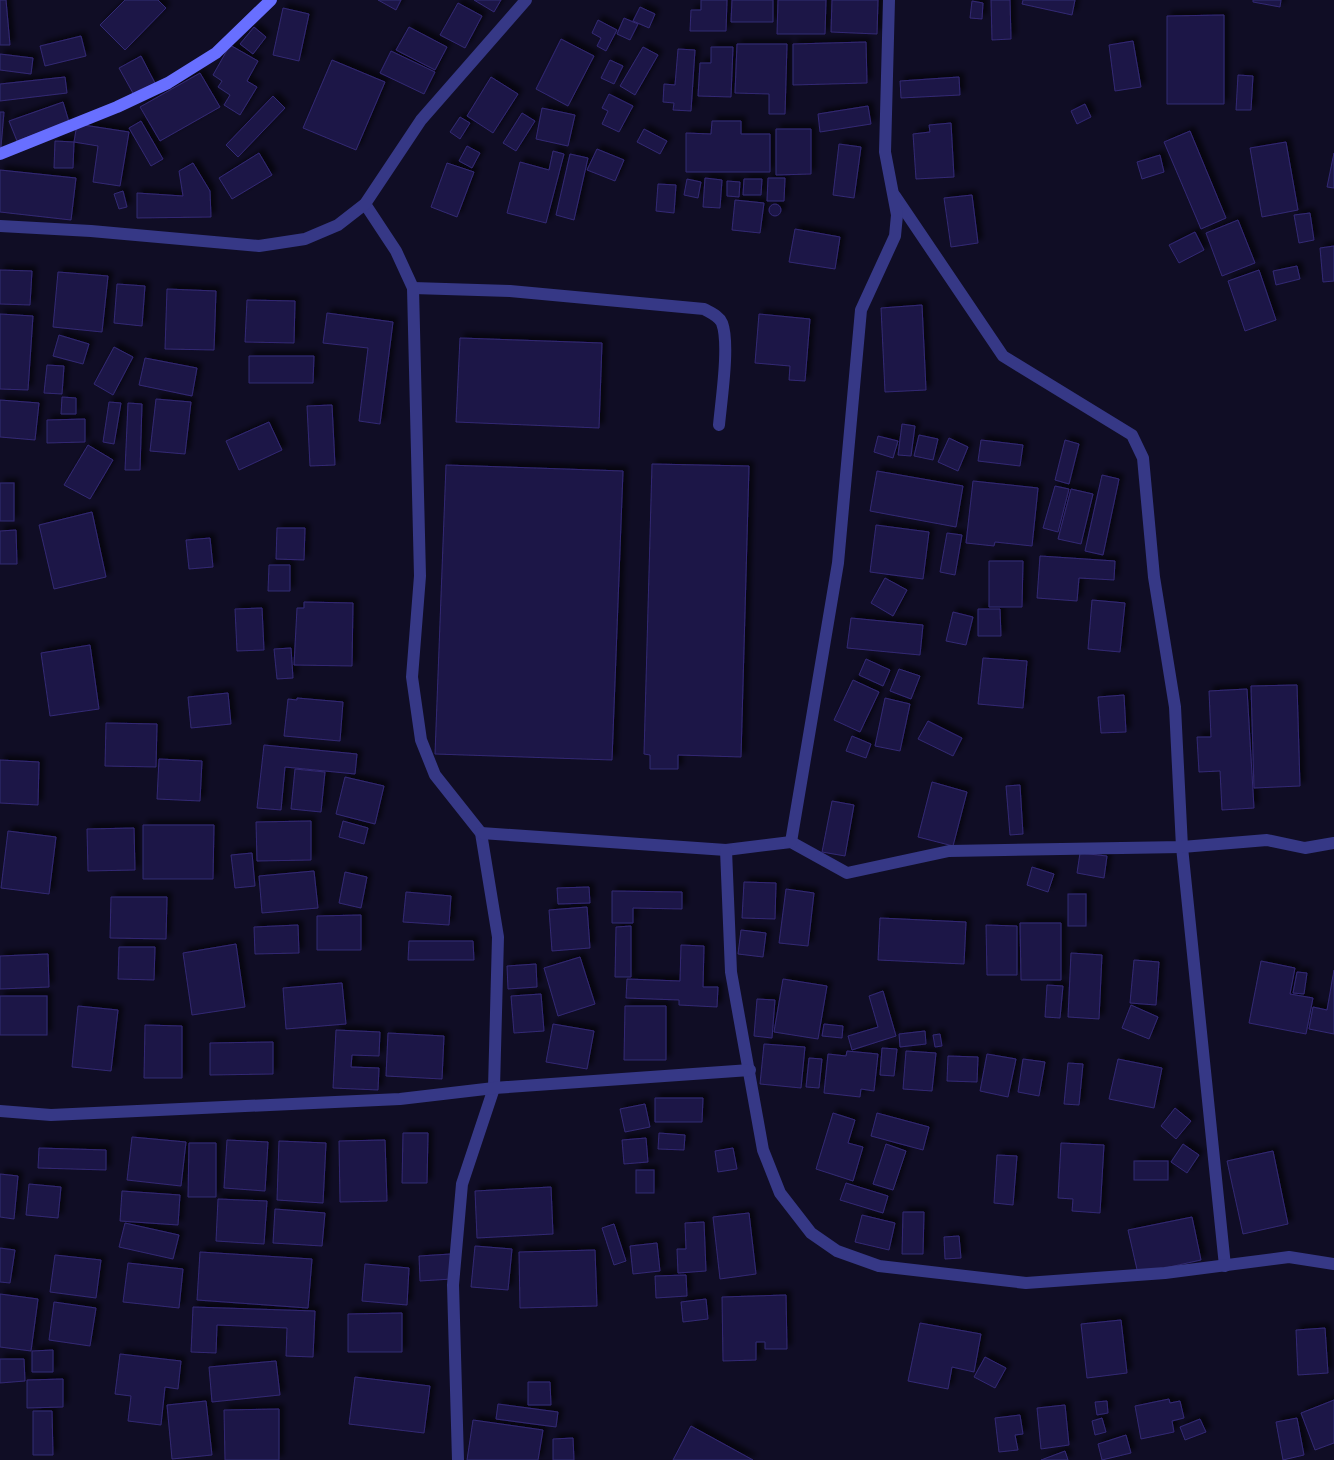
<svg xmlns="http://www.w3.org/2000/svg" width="1334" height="1460" viewBox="0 0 1334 1460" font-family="Signika,sans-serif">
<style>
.building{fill:#1e1847;stroke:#332974;filter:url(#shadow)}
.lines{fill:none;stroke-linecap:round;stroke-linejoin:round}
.service{stroke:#363886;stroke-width:12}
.minor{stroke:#363886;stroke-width:12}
.secondary{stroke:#686fff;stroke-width:12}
</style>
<defs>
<filter id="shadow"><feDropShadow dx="4.5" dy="-4.5" stdDeviation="2.5" flood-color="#0009"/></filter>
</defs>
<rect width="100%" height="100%" fill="#100d25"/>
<g class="building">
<polygon points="0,0 6,0 10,45 0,45"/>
<polygon points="125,0 158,0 166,8 125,50 100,25"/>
<polygon points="378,0 401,0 396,10"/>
<polygon points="474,0 501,0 494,12"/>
<polygon points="701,0 727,0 726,31 690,31 691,10 701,10"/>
<polygon points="732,0 773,0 773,22 731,22"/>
<polygon points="778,0 826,0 825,34 777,34"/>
<polygon points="832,0 878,0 877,34 831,32"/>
<polygon points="991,0 1010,0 1011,39 992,40"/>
<polygon points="1023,0 1075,0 1072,15 1022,4"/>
<polygon points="1253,0 1281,0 1280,7 1253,2"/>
<polygon points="972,1 983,3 982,19 970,18"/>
<polygon points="458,3 482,16 465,48 440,35"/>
<polygon points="640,7 655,14 649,28 633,21"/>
<polygon points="283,8 309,14 299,61 273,55"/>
<polygon points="1224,15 1224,104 1167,104 1167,16"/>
<polygon points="624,18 638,24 630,40 617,34"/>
<polygon points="598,20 617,30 606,51 597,46 601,38 592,33"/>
<polygon points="254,27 266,37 253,54 240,44"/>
<polygon points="409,27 447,47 435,70 396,50"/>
<polygon points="81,36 86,56 45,66 40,46"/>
<polygon points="561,39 594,56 568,106 536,89"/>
<polygon points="1133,41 1141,87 1115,91 1109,45"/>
<polygon points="866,42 867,83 793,85 793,44"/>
<polygon points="737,44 787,44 785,114 769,114 769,94 735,93"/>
<polygon points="230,45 258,61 247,81 257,87 240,115 224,105 230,95 218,87 222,81 213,75"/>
<polygon points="643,47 658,55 635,95 620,86"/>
<polygon points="711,47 733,47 731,97 698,96 700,63 711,63"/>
<polygon points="678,49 695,50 691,111 673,110 674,103 663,102 664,84 675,85"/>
<polygon points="391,51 435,72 424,94 380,73"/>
<polygon points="0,54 33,58 31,74 0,70"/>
<polygon points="141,56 155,83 134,95 119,68"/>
<polygon points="332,60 385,82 356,150 303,128"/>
<polygon points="610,60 623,66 614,84 601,78"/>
<polygon points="200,73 220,107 160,141 140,107"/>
<polygon points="1238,75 1253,76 1251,110 1236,110"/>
<polygon points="65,77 67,93 0,101 0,84"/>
<polygon points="491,77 518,94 493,133 467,116"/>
<polygon points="959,77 960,95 901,98 900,81"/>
<polygon points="609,94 633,106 619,132 602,124 608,111 602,108"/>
<polygon points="273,96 285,108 238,157 226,145"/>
<polygon points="63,102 69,122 17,141 9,121"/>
<polygon points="1085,104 1091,117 1077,124 1071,111"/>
<polygon points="868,106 871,124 820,132 818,114"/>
<polygon points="542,108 575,115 568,146 536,139"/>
<polygon points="0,112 4,112 1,147 0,147"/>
<polygon points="522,113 535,121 516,151 503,143"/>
<polygon points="460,117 470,123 460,139 450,132"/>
<polygon points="141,121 163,159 151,166 129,128"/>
<polygon points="712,121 741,121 741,134 770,134 770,172 686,172 686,133 711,134"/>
<polygon points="951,123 954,177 916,179 913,134 930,132 929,125"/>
<polygon points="77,124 129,132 120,186 93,182 98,146 74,142"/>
<polygon points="644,129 667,141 660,154 637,142"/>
<polygon points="776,129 811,129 811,174 776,175"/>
<polygon points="1190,131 1226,218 1201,229 1164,142"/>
<polygon points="55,141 74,142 73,168 54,168"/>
<polygon points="1286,142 1298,210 1262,217 1250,148"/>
<polygon points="839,144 861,147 854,198 833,195"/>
<polygon points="467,146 480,153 472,168 459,161"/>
<polygon points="597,149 624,160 615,181 587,170"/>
<polygon points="553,151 564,154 546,223 507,213 520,162 549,170"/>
<polygon points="259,153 272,175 232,199 219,178"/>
<polygon points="1334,153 1334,188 1327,187"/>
<polygon points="570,154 588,158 574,220 556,215"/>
<polygon points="1160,155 1164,172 1142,179 1137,162"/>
<polygon points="193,163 210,191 211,217 137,218 137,193 183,196 179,171"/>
<polygon points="447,163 474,172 457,217 431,207"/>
<polygon points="0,170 76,178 71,220 0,212"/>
<polygon points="705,178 722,180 720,208 703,207"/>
<polygon points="768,178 785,178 784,201 767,201"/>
<polygon points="687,179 701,182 698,198 684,195"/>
<polygon points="744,179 762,179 761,195 743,195"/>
<polygon points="727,181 740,182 739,197 727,196"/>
<polygon points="658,184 676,185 674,213 656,211"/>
<polygon points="123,191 127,207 119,209 114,194"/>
<polygon points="972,195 978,243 951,247 944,198"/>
<polygon points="735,200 764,203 760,233 732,230"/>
<circle cx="775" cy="210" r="6"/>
<polygon points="1310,213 1314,240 1299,243 1294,215"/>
<polygon points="1238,220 1255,263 1222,276 1206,233"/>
<polygon points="795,229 840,237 835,269 789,262"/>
<polygon points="1195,232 1204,250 1179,263 1169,245"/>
<polygon points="1334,246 1334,281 1323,282 1320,248"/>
<polygon points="1297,266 1300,279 1276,285 1273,271"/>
<polygon points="0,270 32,271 30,305 0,304"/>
<polygon points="1259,270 1276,320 1245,331 1228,281"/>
<polygon points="58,272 108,276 102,332 53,327"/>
<polygon points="117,284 145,286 142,326 114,323"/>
<polygon points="167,289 216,291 214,350 165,349"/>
<polygon points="247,300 295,301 294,343 245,342"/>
<polygon points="922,305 926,390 885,392 881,308"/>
<polygon points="327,313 393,322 380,424 359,421 368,348 323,343"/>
<polygon points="0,314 33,316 28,390 0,389"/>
<polygon points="759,314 810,319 805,381 789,380 790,366 755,363"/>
<polygon points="59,335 89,344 83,364 53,356"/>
<polygon points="460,338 602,343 599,428 456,422"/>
<polygon points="114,347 133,357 113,395 94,384"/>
<polygon points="249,356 314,356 313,383 249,383"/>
<polygon points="145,358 197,368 192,396 139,385"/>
<polygon points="47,365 64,366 62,394 44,393"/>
<polygon points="62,397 76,398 76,414 61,414"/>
<polygon points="156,399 191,402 185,454 150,451"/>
<polygon points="0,400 39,403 35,440 0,437"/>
<polygon points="109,402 121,403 114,444 103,442"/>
<polygon points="128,403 142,404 140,470 125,470"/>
<polygon points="332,405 335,465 310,466 307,406"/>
<polygon points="85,419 85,442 47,443 47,420"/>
<polygon points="269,422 282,450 239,470 226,441"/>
<polygon points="902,424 915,426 911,456 898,455"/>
<polygon points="919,435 938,439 933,460 914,456"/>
<polygon points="878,436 898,441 893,458 874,452"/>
<polygon points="949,438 968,447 958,471 938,462"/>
<polygon points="981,440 1023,445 1020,466 978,461"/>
<polygon points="1065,440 1079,444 1069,484 1055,480"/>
<polygon points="88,445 113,460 90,499 64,485"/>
<polygon points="652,464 749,466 741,757 678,755 678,769 650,769 650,755 644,754"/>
<polygon points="446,465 623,471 612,760 435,754"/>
<polygon points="877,471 963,486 956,527 870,511"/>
<polygon points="1102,475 1119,479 1103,555 1085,551"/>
<polygon points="973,481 1038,488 1032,546 995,542 994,546 966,543"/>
<rect x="0" y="483" width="14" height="38"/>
<polygon points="1055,486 1069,489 1058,532 1043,528"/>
<polygon points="1071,489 1093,494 1081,544 1058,539"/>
<polygon points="92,512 106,577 54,589 39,525"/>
<polygon points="876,525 929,532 923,579 870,572"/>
<polygon points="277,528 305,528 304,560 276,559"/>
<polygon points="16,530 17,564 0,564 0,531"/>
<polygon points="947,533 962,535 955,575 940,572"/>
<polygon points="210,538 213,567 189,569 186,540"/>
<polygon points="1040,556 1115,561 1114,580 1079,578 1077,601 1037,598"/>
<polygon points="989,561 1023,561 1022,607 989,607"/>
<polygon points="269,565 290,565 290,591 268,591"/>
<polygon points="885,578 907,590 893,616 871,603"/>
<polygon points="1092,600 1125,603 1120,652 1088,649"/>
<polygon points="304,602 353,603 352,666 294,665 297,608 304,608"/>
<polygon points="262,608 264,650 237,651 235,609"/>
<polygon points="978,609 1000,609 1001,636 978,636"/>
<polygon points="953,612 973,617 966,645 946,641"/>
<polygon points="851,618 923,625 920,655 847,648"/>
<polygon points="90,645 99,709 50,716 41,653"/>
<polygon points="291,648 293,678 277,679 274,649"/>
<polygon points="983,658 1027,661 1023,708 978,704"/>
<polygon points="866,659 890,670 883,686 859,675"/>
<polygon points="899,669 920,676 911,699 890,691"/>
<polygon points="853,680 879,692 860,732 834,720"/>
<polygon points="1297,685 1300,786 1254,788 1251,686"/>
<polygon points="1247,689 1254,808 1222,810 1220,771 1199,772 1197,737 1211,737 1209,691"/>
<polygon points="228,693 231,724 191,728 188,697"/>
<polygon points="1124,695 1126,732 1101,733 1098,697"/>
<polygon points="297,698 343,702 340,741 284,736 288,699 297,700"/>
<polygon points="885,698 910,704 900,751 875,746"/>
<polygon points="928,721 962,738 953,756 918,739"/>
<polygon points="106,723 157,724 156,767 105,766"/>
<polygon points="852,736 871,744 866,758 846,751"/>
<polygon points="264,745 357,754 355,774 285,767 281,810 257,808"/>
<polygon points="159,759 202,761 200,801 157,799"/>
<polygon points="0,760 39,762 38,805 0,803"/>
<polygon points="295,769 325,772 321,812 291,809"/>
<polygon points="345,777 384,786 375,824 336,814"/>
<polygon points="932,782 967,792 953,846 918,837"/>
<polygon points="1020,785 1023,834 1010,835 1006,786"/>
<polygon points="832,801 854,805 845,856 822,852"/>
<polygon points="311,821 311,860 257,861 256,822"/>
<polygon points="343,821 368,828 364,844 339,837"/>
<polygon points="143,825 214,825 213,879 143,879"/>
<polygon points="134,828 135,870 88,871 87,829"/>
<polygon points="8,831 56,837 49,894 1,888"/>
<polygon points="252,853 255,886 235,888 231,855"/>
<polygon points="1080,853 1107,856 1104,878 1077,873"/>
<polygon points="1032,867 1054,874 1048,892 1027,885"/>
<polygon points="314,871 318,908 262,913 259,876"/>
<polygon points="345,872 367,877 361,908 339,903"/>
<polygon points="744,882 776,883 775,919 742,918"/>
<polygon points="589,887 590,903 558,904 557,888"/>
<polygon points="786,889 814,893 808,946 779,943"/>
<polygon points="612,891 682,892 682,909 633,908 633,923 612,923"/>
<polygon points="406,892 451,896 449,925 403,922"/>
<rect x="1068" y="894" width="18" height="32"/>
<polygon points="111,897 167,897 166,939 110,938"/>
<polygon points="587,907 590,948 552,951 549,910"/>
<polygon points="361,915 361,950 317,950 317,916"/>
<polygon points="880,918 966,922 964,964 878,960"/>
<polygon points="1020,923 1061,923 1061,980 1021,980"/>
<polygon points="298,925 299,953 255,954 254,927"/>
<polygon points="986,925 1017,926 1017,975 987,975"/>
<polygon points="631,926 631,977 615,977 616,927"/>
<polygon points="741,930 766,933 763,957 738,954"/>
<polygon points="409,941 473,941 474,960 408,960"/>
<polygon points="236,944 245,1007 192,1015 183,953"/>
<polygon points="681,945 704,946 703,987 718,987 717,1007 679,1005 679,1000 626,998 627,979 680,981"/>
<polygon points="119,947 155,947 154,980 118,979"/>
<polygon points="1071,953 1102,955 1099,1019 1068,1017"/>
<polygon points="48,954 49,987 0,989 0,956"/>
<polygon points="580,957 595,1004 558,1016 544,968"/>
<polygon points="1134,960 1159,962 1156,1005 1130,1003"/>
<polygon points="1261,961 1295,968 1290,994 1313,998 1306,1034 1249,1023"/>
<polygon points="536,964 537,987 508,989 507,966"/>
<polygon points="1334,970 1334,1034 1309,1029 1313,1007 1327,1010"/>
<polygon points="1297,972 1307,973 1304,994 1293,993"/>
<polygon points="783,979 827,986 818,1039 774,1032"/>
<polygon points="342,983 346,1024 286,1029 283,988"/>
<polygon points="1047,985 1063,986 1060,1018 1045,1017"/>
<polygon points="883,991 896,1036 852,1050 848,1036 878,1027 869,996"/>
<polygon points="541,994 544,1031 514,1033 511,996"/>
<rect x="0" y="996" width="47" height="39"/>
<polygon points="757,999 775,1000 772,1038 754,1036"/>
<polygon points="1131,1005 1158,1017 1149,1039 1122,1028"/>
<polygon points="78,1006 118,1010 111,1071 72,1067"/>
<polygon points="625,1006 666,1006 666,1060 624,1060"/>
<polygon points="553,1024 594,1031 587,1069 546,1062"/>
<polygon points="824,1024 843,1026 842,1038 822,1036"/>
<polygon points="145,1025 182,1026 182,1078 144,1078"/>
<polygon points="336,1030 380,1032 379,1056 352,1055 351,1067 379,1068 378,1090 333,1088"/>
<polygon points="925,1031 926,1044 900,1047 899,1034"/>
<polygon points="388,1033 444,1036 442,1079 386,1076"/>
<polygon points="940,1034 942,1046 935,1047 933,1035"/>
<polygon points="273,1042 273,1074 210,1075 210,1043"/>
<polygon points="764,1044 805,1047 801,1088 760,1084"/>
<polygon points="882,1048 897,1049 894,1076 880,1075"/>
<polygon points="847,1051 878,1054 874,1091 861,1089 860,1097 824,1093 828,1054 846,1056"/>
<polygon points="906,1051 936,1053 932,1091 903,1089"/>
<polygon points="987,1054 1016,1059 1008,1097 980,1091"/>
<polygon points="948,1056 978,1057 977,1082 947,1081"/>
<polygon points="809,1058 822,1059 819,1088 806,1087"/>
<polygon points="1023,1059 1045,1062 1039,1096 1018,1092"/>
<polygon points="1118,1059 1162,1068 1154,1108 1109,1099"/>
<polygon points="1068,1063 1083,1064 1079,1105 1064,1104"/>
<polygon points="655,1098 703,1098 702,1122 655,1122"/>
<polygon points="645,1104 650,1127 625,1132 620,1109"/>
<polygon points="1175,1108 1191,1121 1176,1139 1161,1126"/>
<polygon points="833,1113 855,1120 848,1143 863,1147 853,1181 816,1169"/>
<polygon points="877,1113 929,1127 923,1150 871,1136"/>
<polygon points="403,1133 428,1133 427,1183 402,1183"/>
<polygon points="659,1133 685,1135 684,1150 658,1149"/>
<polygon points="132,1137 186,1142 181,1186 127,1180"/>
<polygon points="646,1138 648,1162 624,1164 622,1140"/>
<polygon points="227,1140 268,1142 265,1191 224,1188"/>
<polygon points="385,1140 387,1201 340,1202 339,1141"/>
<polygon points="279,1141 326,1143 323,1203 277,1200"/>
<polygon points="189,1143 216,1143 216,1197 188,1197"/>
<polygon points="1061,1143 1104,1145 1100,1213 1072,1211 1073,1199 1058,1198"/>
<polygon points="886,1144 906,1151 893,1190 873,1184"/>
<polygon points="1183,1144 1199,1155 1187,1173 1171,1162"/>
<polygon points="39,1148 106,1150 106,1170 38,1168"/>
<polygon points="733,1148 737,1169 718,1172 715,1151"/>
<polygon points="1273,1151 1288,1224 1243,1234 1227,1161"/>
<polygon points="997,1155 1017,1156 1013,1205 994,1203"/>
<rect x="1134" y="1161" width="34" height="19"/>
<rect x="636" y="1170" width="18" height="23"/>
<polygon points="0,1174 18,1176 14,1219 0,1217"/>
<polygon points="846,1183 888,1196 883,1213 840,1200"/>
<polygon points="29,1184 61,1187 58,1218 26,1215"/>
<polygon points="551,1187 553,1234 477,1238 475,1191"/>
<polygon points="122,1191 180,1195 178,1225 120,1221"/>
<polygon points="218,1199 267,1201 264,1244 216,1241"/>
<polygon points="275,1209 325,1213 322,1246 273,1243"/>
<polygon points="903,1212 924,1212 923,1254 902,1254"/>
<polygon points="749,1213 756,1274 720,1279 713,1217"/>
<polygon points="862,1215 895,1223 889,1250 855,1242"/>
<polygon points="1192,1217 1201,1260 1138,1274 1128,1230"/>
<polygon points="704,1222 706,1271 678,1273 677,1249 686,1249 685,1223"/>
<polygon points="125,1223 179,1235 173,1259 119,1247"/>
<polygon points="614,1224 626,1261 614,1265 602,1228"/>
<polygon points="959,1236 961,1258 945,1259 944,1237"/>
<polygon points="657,1243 660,1271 633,1274 630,1246"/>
<polygon points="475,1246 512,1249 508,1290 471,1287"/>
<polygon points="0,1248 15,1250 10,1283 0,1282"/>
<polygon points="595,1250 597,1306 520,1308 519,1252"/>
<polygon points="200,1252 312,1259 308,1308 197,1300"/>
<polygon points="451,1254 452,1279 420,1281 419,1256"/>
<polygon points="55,1255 101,1260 96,1298 50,1292"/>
<polygon points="128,1263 183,1269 179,1308 123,1302"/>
<polygon points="365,1264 409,1268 407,1305 362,1301"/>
<polygon points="686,1275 687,1296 656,1298 655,1276"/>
<polygon points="0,1294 38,1299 31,1351 0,1347"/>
<polygon points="786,1295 787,1349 765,1349 765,1342 756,1342 756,1360 723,1361 722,1297"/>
<polygon points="706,1299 708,1319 683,1322 681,1302"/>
<polygon points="54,1302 96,1308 90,1346 49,1340"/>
<polygon points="193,1307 315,1311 313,1357 286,1356 287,1328 217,1325 216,1353 191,1352"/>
<polygon points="402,1313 402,1352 348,1352 348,1314"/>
<polygon points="1121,1320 1127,1373 1087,1378 1081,1324"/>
<polygon points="920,1323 981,1334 974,1372 952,1367 948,1389 908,1381"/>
<polygon points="1325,1328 1328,1373 1298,1375 1296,1330"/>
<polygon points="53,1350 53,1372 32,1372 32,1351"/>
<polygon points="120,1354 181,1361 178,1389 165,1387 161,1425 128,1421 131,1396 115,1394"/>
<polygon points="985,1357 1006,1368 995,1388 974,1377"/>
<polygon points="0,1359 24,1359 25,1381 0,1383"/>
<polygon points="276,1361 280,1395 212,1402 209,1367"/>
<polygon points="355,1377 430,1386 424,1433 349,1424"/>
<polygon points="63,1379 63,1407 27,1408 27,1380"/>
<polygon points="528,1382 550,1382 551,1405 528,1405"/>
<polygon points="1169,1399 1170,1403 1180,1401 1184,1418 1172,1421 1174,1432 1141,1439 1135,1406"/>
<polygon points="1334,1400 1334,1443 1315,1450 1301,1413"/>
<polygon points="206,1401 212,1455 172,1459 167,1405"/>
<polygon points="1107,1401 1108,1413 1097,1415 1095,1402"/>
<polygon points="498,1404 558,1412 556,1427 496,1419"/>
<polygon points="1065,1405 1069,1445 1041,1449 1037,1408"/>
<polygon points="279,1409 279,1460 225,1460 224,1410"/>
<polygon points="33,1411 52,1411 53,1455 33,1455"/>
<polygon points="1020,1415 1023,1434 1015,1435 1018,1450 999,1452 995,1418"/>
<polygon points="1102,1418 1106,1432 1095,1435 1092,1421"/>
<polygon points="1297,1418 1304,1455 1283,1460 1276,1422"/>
<polygon points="1200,1419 1206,1432 1185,1440 1180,1427"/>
<polygon points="473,1420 543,1430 538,1460 467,1460"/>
<polygon points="691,1426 753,1460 673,1460"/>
<polygon points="1126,1435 1131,1453 1102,1460 1098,1444"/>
<polygon points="573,1438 574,1460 553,1460 553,1439"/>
<polygon points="1065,1451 1068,1460 1041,1460"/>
</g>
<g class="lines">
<path class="service" d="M 413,288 L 510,291 L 704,309 C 711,313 719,316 722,323 C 730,344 721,402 719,425"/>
<g class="minor">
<polyline points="895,196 1003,356 1132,435 1143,458 1154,577 1175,707 1182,847 1225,1266"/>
<polyline points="365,204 396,251 413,288 420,576 412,677 421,740 435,775 481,833 498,937 494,1088 462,1184 453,1285 458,1460"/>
<polyline points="0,226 91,231 259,246 305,239 338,225 365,204 421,120 526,0"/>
<polyline points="481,833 726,850 791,842 847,873 949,851 1182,847 1267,840 1305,848 1334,843"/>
<polyline points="791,842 838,563 861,310 895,236 897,215 885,152 889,0"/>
<polyline points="726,850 731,972 763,1150 780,1193 811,1233 837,1251 879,1266 1026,1283 1165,1273 1289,1257 1334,1264"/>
<polyline points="0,1111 51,1115 400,1099 494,1088 750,1070"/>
</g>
<polyline class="secondary" points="0,154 117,107 168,83 216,53 271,0"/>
</g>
</svg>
